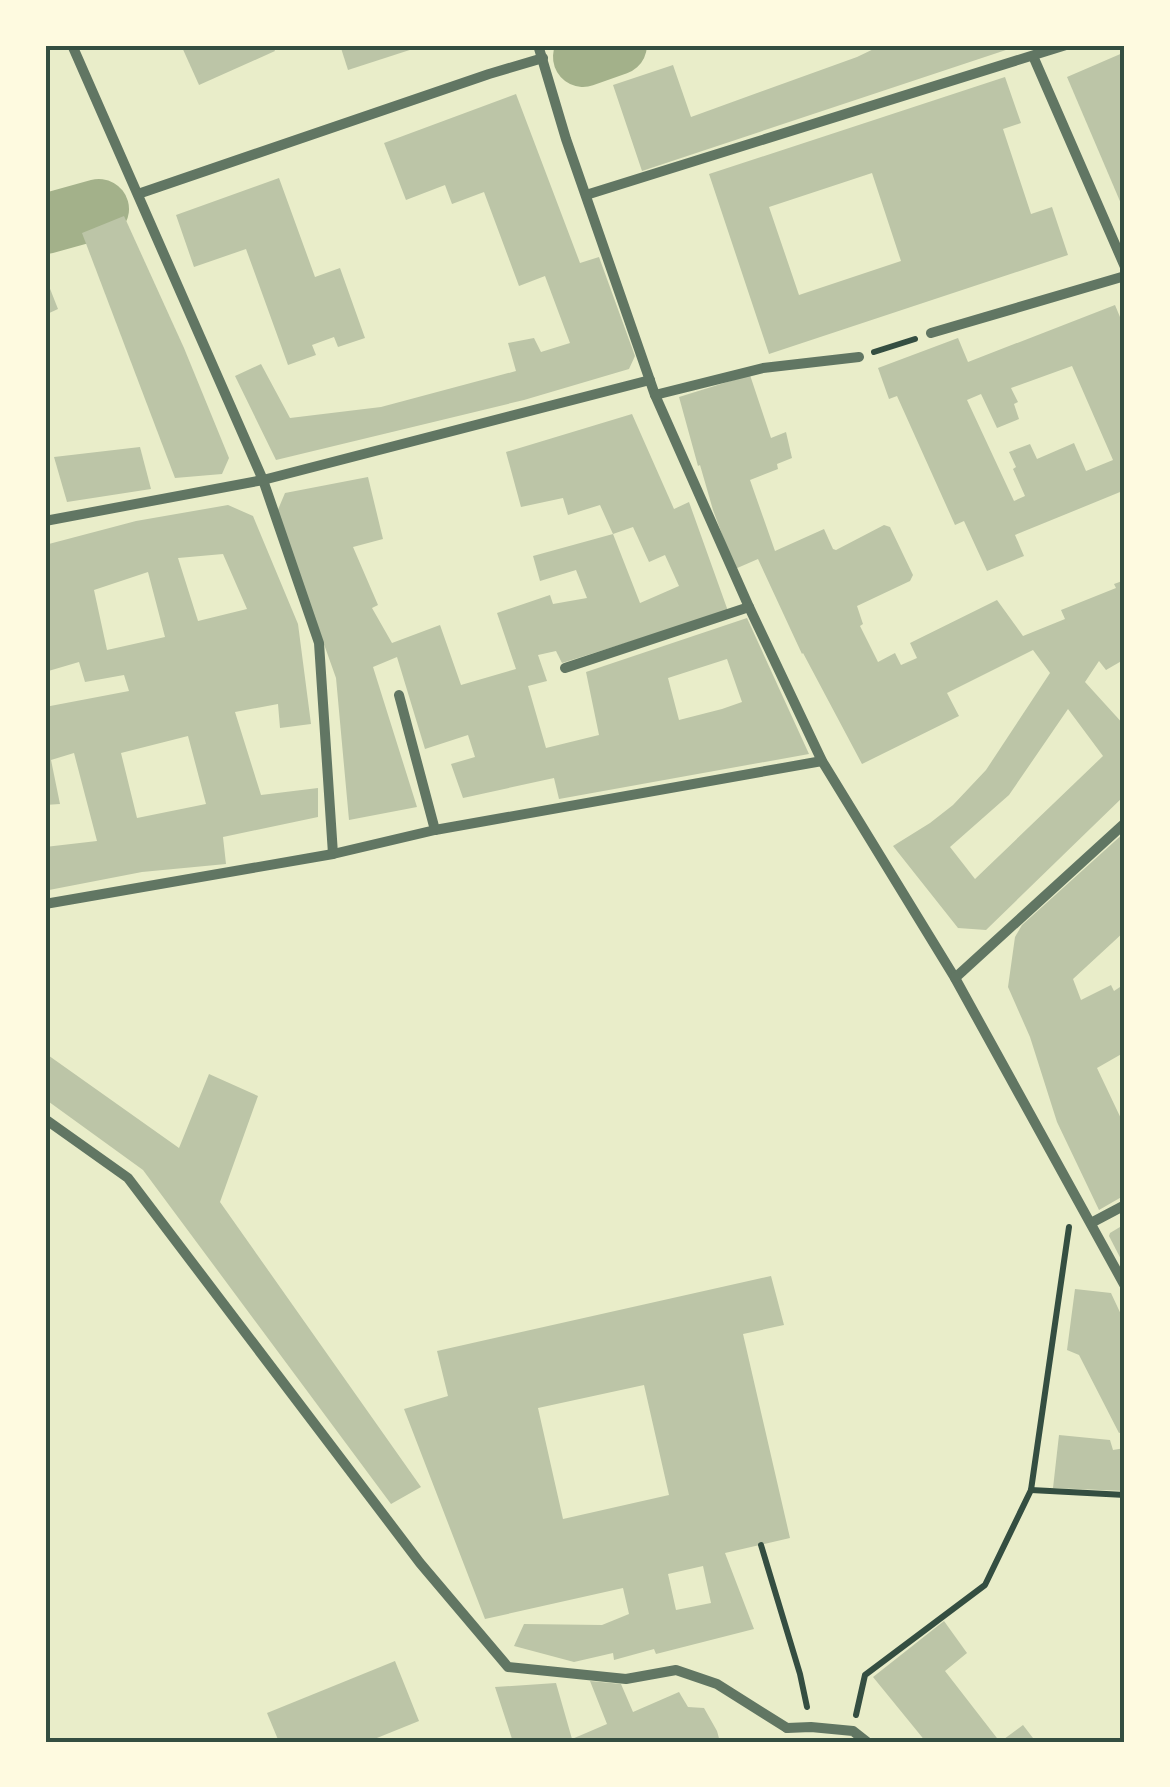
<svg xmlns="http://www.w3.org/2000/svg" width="1170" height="1787" viewBox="0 0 1170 1787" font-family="Arial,sans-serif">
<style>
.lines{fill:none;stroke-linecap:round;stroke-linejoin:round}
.river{stroke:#a3b18a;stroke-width:60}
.building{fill:#bcc5a7;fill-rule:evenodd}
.path{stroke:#344e41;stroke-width:6}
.minor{stroke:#617663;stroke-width:10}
.neatline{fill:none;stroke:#344e41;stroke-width:4}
</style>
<rect width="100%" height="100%" fill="#e9edc9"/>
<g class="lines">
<g class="river">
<polyline points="583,57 617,45"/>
<polyline points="45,224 99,209"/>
</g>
</g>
<g class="building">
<polygon points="181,45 272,45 275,51 199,85"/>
<polygon points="340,45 422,45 422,46 348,70"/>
<polygon points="882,45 1018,46 642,171 613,85 673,65 691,117 857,57"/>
<polygon points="1125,52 1125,213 1067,77"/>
<path d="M 1005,77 L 1021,123 L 1003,129 L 1031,214 L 1052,207 L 1068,255 L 769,354 L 709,174 ZM 872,173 L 901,261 L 799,295 L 769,207 Z"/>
<polygon points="516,94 580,263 599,257 635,356 629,369 524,400 276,460 235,376 261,364 290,418 381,407 516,371 508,343 534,338 541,352 570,343 545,276 519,286 484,192 452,204 445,185 406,200 384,143"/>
<polygon points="279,178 315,277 340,268 365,338 338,347 334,337 312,345 316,355 288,365 246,249 194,267 176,215"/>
<polygon points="124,216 184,348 229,458 222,474 175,478 82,233"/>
<polygon points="45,276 58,309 45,315"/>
<path d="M 1115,305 L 1125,329 L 1125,490 L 1015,535 L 1024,556 L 987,571 L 964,521 L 955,525 L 897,396 L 889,399 L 878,368 L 958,338 L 968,362 ZM 1072,366 L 1113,460 L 1086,471 L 1074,443 L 1037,459 L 1030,444 L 1009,452 L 1016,467 L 1013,469 L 1025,496 L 1014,501 L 967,400 L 981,394 L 997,428 L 1019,419 L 1014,404 L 1018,402 L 1011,388 Z"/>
<path d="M 750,375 L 771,438 L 786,432 L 792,458 L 777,464 L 778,469 L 750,480 L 775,551 L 824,529 L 833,549 L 836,550 L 884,525 L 890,527 L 913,575 L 910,581 L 857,606 L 863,624 L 860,626 L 878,662 L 895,653 L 901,665 L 917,658 L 910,643 L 997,600 L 1023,636 L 1065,619 L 1061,610 L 1116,588 L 1114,584 L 1125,580 L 1125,659 L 1106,670 L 1099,661 L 1085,682 L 1125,726 L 1125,795 L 986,930 L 958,928 L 893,846 L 930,823 L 953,805 L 986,770 L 1050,673 L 1033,650 L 947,693 L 959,716 L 862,764 L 803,653 L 802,654 L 758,559 L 735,569 L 713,510 L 700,465 L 698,466 L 679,397 ZM 1068,709 L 1103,756 L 975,879 L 950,847 L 1009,795 Z"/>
<path d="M 632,414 L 674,509 L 689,502 L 728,611 L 562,663 L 556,651 L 538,655 L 547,681 L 528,686 L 546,748 L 599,735 L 586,672 L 747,618 L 809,754 L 559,799 L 554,778 L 463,798 L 451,764 L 475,757 L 468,735 L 425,749 L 397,657 L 373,667 L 417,807 L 349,820 L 336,678 L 277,512 L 285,493 L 368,477 L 383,539 L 353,547 L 378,605 L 372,608 L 392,643 L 440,625 L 461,685 L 516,669 L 497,613 L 550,595 L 553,604 L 587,598 L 576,570 L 540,581 L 533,556 L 613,534 L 640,603 L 679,586 L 665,555 L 649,562 L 633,527 L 613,534 L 600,505 L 568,515 L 563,498 L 521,507 L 506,452 ZM 727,659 L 742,702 L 722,709 L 679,720 L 668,678 Z"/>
<polygon points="140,447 151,489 67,502 54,457"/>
<path d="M 228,505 L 253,516 L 298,624 L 311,724 L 280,728 L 278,704 L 235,712 L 261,795 L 318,788 L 318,817 L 223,837 L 226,864 L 142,872 L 49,890 L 45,887 L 45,847 L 97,841 L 74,753 L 51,760 L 60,804 L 45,805 L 45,707 L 129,691 L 124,675 L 85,682 L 79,662 L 45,672 L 45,545 L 136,521 ZM 223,554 L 247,609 L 198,621 L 178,558 ZM 148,572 L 165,637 L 107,650 L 94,590 ZM 188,736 L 206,804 L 137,818 L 121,753 Z"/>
<polygon points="1125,832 1125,931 1073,979 1081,1000 1111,985 1114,991 1120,987 1125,995 1125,1052 1097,1068 1125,1127 1125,1195 1099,1210 1057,1122 1030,1037 1008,987 1015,937 1022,925"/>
<polygon points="45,1053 179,1148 209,1074 258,1096 220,1202 421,1487 391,1504 143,1170 45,1099"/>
<polygon points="1125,1224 1125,1267 1109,1236 1110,1233"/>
<path d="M 771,1276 L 784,1325 L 743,1334 L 790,1538 L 725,1553 L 754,1629 L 656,1654 L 654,1649 L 614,1660 L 613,1653 L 574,1662 L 514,1646 L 524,1624 L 602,1625 L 629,1614 L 623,1588 L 485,1619 L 404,1409 L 448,1396 L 437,1351 ZM 644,1385 L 669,1495 L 563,1519 L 538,1408 ZM 703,1566 L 711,1603 L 676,1610 L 668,1574 Z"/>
<polygon points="1075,1289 1111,1293 1125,1323 1125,1431 1119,1433 1079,1355 1067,1350"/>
<polygon points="1059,1435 1110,1440 1113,1450 1125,1448 1125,1491 1053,1488"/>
<polygon points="944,1621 967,1653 945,1671 1000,1742 1023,1725 1036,1742 926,1742 873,1677"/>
<polygon points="395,1661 419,1721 367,1742 279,1742 267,1713"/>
<polygon points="590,1681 621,1684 633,1712 679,1692 688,1707 704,1708 717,1731 720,1742 513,1742 495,1687 556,1683 572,1739 607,1724"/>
</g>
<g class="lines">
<g class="path">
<polyline points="874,352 915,339"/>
<polyline points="1031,1490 1125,1495"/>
<polyline points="761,1545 800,1674 807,1707"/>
<polyline points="856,1715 865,1675 985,1585 1031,1490 1069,1227"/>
</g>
<g class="minor">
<polyline points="72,45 263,480 319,643 333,854"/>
<polyline points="538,45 566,139 655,395 749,607 822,761 955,978 1125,1286"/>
<polyline points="1033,56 1125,267"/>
<polyline points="138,194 489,74 543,58"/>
<polyline points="586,195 1066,45"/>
<polyline points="931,333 1125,276"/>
<polyline points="655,395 763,368 859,357"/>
<polyline points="45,521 263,480 650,380"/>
<polyline points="565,668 749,607"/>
<polyline points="399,695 435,830"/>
<polyline points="45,904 333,854 435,830 822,761"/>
<polyline points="955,978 1125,823"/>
<polyline points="45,1119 128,1178 420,1563 508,1667 626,1679 676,1670 717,1684 787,1728"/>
<polyline points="1091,1223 1125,1205"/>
<polyline points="787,1728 811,1727 853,1731 867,1742"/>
</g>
</g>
<rect width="1170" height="1787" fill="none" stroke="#fefae0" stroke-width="95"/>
<rect x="48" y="48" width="1074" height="1692" class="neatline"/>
</svg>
